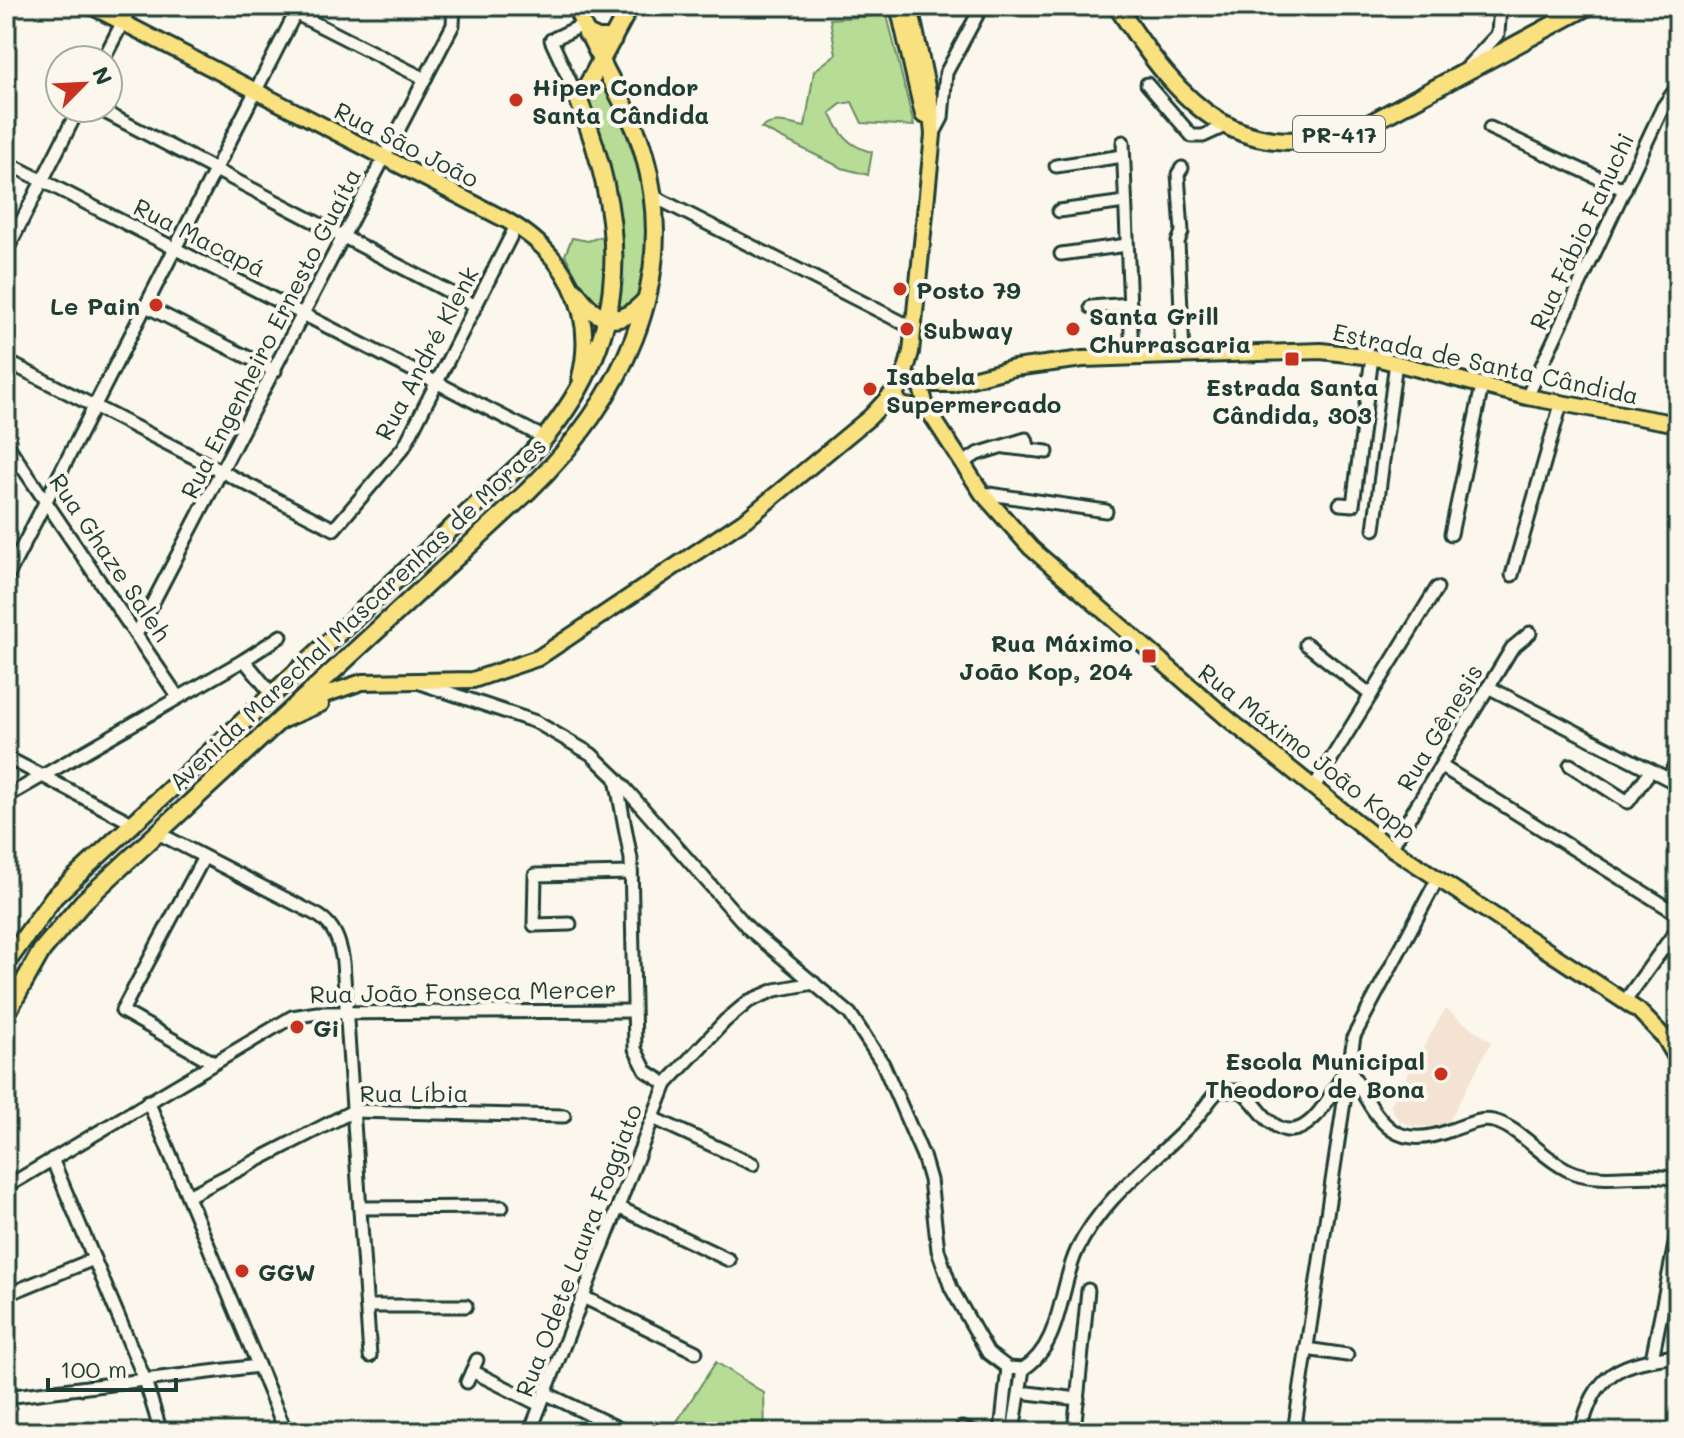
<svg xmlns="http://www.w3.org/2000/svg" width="1684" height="1438" viewBox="0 0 1684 1438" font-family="Mali,sans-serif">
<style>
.built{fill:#f4e2d2}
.green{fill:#b7dc96;stroke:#6b8c65;stroke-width:2}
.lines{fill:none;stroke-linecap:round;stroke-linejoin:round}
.minor-casing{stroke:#1f3d34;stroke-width:17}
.major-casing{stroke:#1f3d34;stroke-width:20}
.highway-casing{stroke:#1f3d34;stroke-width:22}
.minor{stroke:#fbf7ec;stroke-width:11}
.major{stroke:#fae180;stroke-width:14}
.highway{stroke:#fae180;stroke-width:16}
.poi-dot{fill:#c8321e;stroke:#fbf7ec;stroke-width:3}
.labels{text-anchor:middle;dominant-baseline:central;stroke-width:8;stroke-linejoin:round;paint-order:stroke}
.shield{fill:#fbf7ec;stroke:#61756b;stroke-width:2}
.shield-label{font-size:22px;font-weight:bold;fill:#1f3d34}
.poi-label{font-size:24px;font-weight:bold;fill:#1f3d34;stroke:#fbf7ec;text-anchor:start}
.street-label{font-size:24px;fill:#1f3d34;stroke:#fbf7ec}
</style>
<rect width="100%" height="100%" fill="#fbf7ec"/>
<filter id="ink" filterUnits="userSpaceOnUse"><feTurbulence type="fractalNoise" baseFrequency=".0125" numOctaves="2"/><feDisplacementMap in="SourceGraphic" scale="16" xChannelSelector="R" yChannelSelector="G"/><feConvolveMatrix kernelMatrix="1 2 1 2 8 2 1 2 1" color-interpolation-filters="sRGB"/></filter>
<g filter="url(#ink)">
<polygon class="built" points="1445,1009 1491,1042 1446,1127 1412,1126 1399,1120 1390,1106"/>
<g class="green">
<path d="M 887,15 L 914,126 L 862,123 L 852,102 L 841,104 L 830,113 C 841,135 848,146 872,152 L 868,175 L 842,168 L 761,128 C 775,118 789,124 805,127 L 814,71 L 836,54 L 830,19 Z"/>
<path d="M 599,71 C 633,142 661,215 641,294 L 636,301 L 615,310 L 588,105 Z"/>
<polygon points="606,235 604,311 589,300 565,255 572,238 588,241"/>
<polygon points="716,1362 764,1393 765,1432 670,1432"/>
</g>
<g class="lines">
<defs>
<g id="minor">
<polyline points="281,6 425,79"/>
<polyline points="103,60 131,6"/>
<polyline points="1469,65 1498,34 1500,6"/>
<polyline points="1147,84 1192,136 1203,136 1227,125"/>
<polyline points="579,101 551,40 583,25"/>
<polyline points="97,108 476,306"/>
<polyline points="1490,128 1625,190"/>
<polyline points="933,135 942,118 946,73 982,6"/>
<polyline points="1123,142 1132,356"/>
<polyline points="6,162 545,438"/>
<polyline points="1056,166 1123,156"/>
<polyline points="1182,168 1178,174 1182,232 1178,242 1183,355"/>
<polyline points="651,195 913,328"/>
<polyline points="1059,211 1125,202"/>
<polyline points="6,252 79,108"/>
<polyline points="1061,254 1127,245"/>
<polyline points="146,306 275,371"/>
<polyline points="1091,307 1130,304"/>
<polyline points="6,361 334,529 404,447 516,226"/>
<polyline points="1527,397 1663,107 1678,86"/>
<polyline points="6,443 178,697"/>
<polyline points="1005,447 1047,452"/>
<polyline points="962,464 977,454 1026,439 1029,450"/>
<polyline points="982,493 1106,511"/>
<polyline points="1340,504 1353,505 1372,357"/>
<polyline points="1374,529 1396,362"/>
<polyline points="1451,534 1482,386"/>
<polyline points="1512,575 1561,404"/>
<polyline points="6,579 299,6"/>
<polyline points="136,635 453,25 454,6"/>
<polyline points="1306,644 1371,695"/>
<polyline points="244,660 281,636"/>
<path d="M 420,683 L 536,722 L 591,754 L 616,778 L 749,929 L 850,1014 L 883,1064 L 923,1156 L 930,1180 L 938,1250 L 951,1288 L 988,1353 L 1008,1368 L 1023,1369 C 1062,1345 1059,1288 1077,1250 C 1103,1197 1152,1164 1191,1124 C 1201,1114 1208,1101 1218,1091 L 1241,1091 C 1254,1100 1260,1114 1272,1123 C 1307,1151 1334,1089 1348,1066"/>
<polyline points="1488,687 1678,784"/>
<polyline points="6,757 132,823"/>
<polyline points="1570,765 1628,802 1651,770"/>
<polyline points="1441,766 1678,914"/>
<polyline points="616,779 631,859 635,1049 646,1071 666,1084"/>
<polyline points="1669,779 1678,756"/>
<polyline points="1314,787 1437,588"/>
<polyline points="6,797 244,660 271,693"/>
<path d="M 156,832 L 319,916 C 335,926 340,943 343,962 L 370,1356"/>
<polyline points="1391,848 1512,648 1530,633"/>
<polyline points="204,857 122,1011 212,1062"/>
<polyline points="570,924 534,925 535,875 631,873"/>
<polyline points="1625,1001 1678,928"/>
<path d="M 1348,1067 C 1376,1114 1388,1155 1451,1130 C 1464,1126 1479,1118 1493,1121 C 1519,1126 1546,1163 1575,1173 C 1608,1184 1644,1170 1678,1180"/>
<polyline points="148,1101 286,1432"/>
<polyline points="653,1118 753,1164"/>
<polyline points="52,1159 145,1380 161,1432"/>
<polyline points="6,1187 292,1017 317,1013 632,1011"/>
<polyline points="188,1196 353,1111 564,1116"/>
<polyline points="618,1207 729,1260"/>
<polyline points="360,1208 502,1207"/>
<polyline points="6,1295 94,1259"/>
<polyline points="583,1297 696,1352"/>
<polyline points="367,1306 466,1306"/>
<polyline points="1306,1349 1347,1355"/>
<polyline points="1652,1359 1678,1229"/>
<polyline points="472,1371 540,1405"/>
<polyline points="467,1382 477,1360"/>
<polyline points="545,1393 626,1432"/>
<polyline points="1028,1393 1078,1399"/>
<polyline points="6,1397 258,1366"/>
<polyline points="962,1428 974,1432"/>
<polyline points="530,1432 666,1084 725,1021 749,1001 775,990 814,983"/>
<polyline points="1001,1432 1008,1368"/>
<polyline points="1013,1432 1023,1369"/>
<polyline points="1074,1432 1088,1290"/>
<polyline points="1294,1432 1354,1036 1438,878"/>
<path d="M 1581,1432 C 1593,1372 1622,1362 1678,1356"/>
</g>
<g id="major">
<path d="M 91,6 L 506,220 C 563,252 597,310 580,377"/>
<polyline points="574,6 601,61"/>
<polyline points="898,6 923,115"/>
<polyline points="910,6 930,101 933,135 911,352 903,380 895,394 900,405 912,407"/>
<polyline points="903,380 911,380 921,387 926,407 982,493 1031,548 1227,718 1379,840 1639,1011 1664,1037 1678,1061"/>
<polyline points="918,384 952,384 1014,368 1083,359 1321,351 1372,357 1527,397 1678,424"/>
<polyline points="298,704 362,682 473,680 538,658 749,517 870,417 895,390"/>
<polyline points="278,722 321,704"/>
</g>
<g id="highway">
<path d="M 1117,6 C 1182,106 1240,174 1369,124 L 1588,6"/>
<polyline points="587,34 598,39 613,39"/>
<path d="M 575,291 C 597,322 618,330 646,300"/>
<path d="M 6,963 L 54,897 L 524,461 C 630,351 633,238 579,101 L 630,6"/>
<path d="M 6,1014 L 42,950 L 83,902 L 527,492 C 619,403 681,285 644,154 C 635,121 616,91 601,61"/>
</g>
</defs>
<use href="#minor" class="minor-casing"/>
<use href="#major" class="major-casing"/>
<use href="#highway" class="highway-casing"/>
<use href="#minor" class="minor"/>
<use href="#major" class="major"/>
<use href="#highway" class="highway"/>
</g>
</g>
<g class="poi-dot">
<circle cx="516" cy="100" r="8"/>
<circle cx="900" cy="289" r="8"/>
<circle cx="156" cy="305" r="8"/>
<circle cx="907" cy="329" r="8"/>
<circle cx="1073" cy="329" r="8"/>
<rect x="1284" y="351" width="16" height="16" rx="4"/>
<circle cx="870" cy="389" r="8"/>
<rect x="1141" y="648" width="16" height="16" rx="4"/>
<circle cx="297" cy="1027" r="8"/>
<circle cx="1441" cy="1074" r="8"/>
<circle cx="242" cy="1271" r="8"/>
</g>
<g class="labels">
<rect class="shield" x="1293" y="116" width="92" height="36" rx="6"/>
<g class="shield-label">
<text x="1339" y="134">PR-417</text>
</g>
<g class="poi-label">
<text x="532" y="86">Hiper Condor<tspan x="532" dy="28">Santa Cândida</tspan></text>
<text x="916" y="289">Posto 79</text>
<text x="140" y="305" text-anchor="end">Le Pain</text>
<text x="1089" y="315">Santa Grill<tspan x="1089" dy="28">Churrascaria</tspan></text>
<text x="923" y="329">Subway</text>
<text x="886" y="375">Isabela<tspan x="886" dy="28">Supermercado</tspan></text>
<text x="1292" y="386" text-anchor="middle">Estrada Santa<tspan x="1292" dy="28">Cândida, 303</tspan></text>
<text x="1133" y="642" text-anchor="end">Rua Máximo<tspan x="1133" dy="28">João Kop, 204</tspan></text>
<text x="313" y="1027">Gi</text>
<text x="1425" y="1060" text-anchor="end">Escola Municipal<tspan x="1425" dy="28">Theodoro de Bona</tspan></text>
<text x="258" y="1271">GGW</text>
</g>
<g class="street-label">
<text transform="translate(407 144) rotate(27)">Rua São João</text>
<text transform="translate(1581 231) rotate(-65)">Rua Fábio Fanuchi</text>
<text transform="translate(200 237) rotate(27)">Rua Macapá</text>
<text transform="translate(270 333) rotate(-63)">Rua Engenheiro Ernesto Guaíta</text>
<text transform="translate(426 353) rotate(-62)">Rua André Klenk</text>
<text transform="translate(1486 363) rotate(12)">Estrada de Santa Cândida</text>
<text transform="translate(111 557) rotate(56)">Rua Ghaze Saleh</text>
<text transform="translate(357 613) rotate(-43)">Avenida Marechal Mascarenhas de Moraes</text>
<text transform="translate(1439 727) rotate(-59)">Rua Gênesis</text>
<text transform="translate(1308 751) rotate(38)">Rua Máximo João Kopp</text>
<text transform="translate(463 991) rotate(-1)">Rua João Fonseca Mercer</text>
<text x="414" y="1092">Rua Líbia</text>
<text transform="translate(578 1250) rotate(-69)">Rua Odete Laura Foggiato</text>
</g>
</g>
<rect width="1684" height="1438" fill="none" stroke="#fbf7ec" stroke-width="32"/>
<rect x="16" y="16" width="1652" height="1406" fill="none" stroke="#1f3d34" stroke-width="3" filter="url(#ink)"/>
<g transform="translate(84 84) rotate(66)"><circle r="38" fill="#fbf7ec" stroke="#a3ada2" stroke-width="2"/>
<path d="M0-6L14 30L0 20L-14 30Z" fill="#c8321e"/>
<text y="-12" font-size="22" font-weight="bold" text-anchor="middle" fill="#1f3d34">N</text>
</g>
<path d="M48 1378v12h128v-12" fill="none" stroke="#1f3d34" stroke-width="4"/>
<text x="60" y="1378" font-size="24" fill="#1f3d34" stroke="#fbf7ec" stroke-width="6" paint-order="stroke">100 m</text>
</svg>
